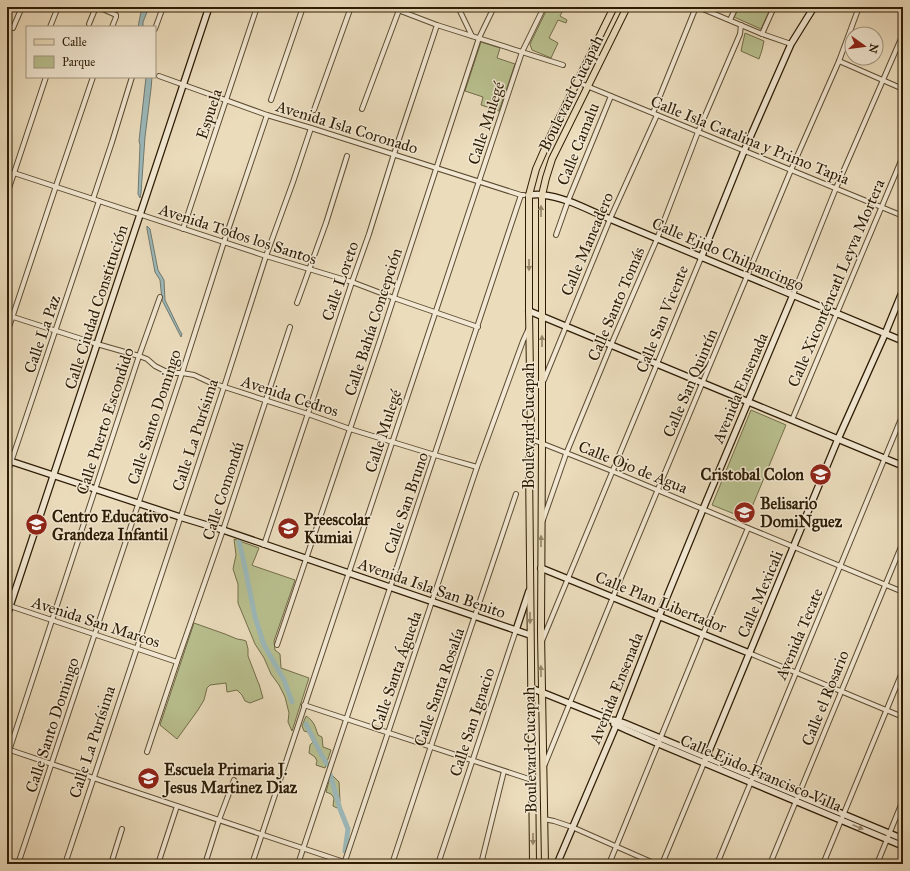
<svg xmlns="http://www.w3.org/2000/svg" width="910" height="871" viewBox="0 0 910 871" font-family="'IM FELL Great Primer',serif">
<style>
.green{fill:#b9c08f;stroke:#736e4a}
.water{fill:#9cb9ba;stroke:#707a71}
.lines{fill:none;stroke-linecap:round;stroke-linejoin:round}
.canal{stroke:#9cb9ba;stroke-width:5}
.street-casing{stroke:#5c4c32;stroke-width:6}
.secondary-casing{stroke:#2d1c04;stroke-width:8}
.primary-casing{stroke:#2d1c04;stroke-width:8}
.street{stroke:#f2e8d3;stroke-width:4}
.secondary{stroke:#f2e8d3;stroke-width:5.5}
.primary{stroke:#ebdcbc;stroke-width:6}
.oneway{fill:#968669}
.oneway2{fill:#998c76}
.labels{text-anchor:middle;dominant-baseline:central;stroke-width:3;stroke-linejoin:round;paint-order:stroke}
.street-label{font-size:16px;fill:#2d1c04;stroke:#f2e8d3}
.poi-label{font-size:16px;font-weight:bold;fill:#2d1c04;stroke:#f2e8d3;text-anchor:start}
</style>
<rect width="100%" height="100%" fill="#ebdcbc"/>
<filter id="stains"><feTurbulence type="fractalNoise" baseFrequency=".005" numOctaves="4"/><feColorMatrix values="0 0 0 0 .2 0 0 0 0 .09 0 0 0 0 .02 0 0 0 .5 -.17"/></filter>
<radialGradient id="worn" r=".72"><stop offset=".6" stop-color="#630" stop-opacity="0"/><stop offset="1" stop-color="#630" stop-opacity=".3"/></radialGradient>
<g class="green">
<polygon points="548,7 556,7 563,10 560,16 567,20 566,23 558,20 549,38 558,43 551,58 532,50 530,44"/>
<polygon points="739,7 771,7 761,29 734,17"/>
<polygon points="745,33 764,41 762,50 759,59 741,51"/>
<polygon points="481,42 500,48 497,58 515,64 499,111 481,105 483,97 465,91"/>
<polygon points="751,410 786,425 747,519 712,505"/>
<polygon points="234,539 259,548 255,558 252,565 254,566 295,580 274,641 275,650 280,654 281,668 309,678 292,731 288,722 289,713 285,697 279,685 271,674 264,658 255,644 238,603 238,584 233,569 236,555"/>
<polygon points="194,623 225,634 237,639 243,640 246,641 248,649 248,656 258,682 259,684 263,698 250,703 245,701 242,695 237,690 227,692 226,683 210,685 207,688 204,700 198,710 177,739 160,725"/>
<path d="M 306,716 C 314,721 315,726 318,735 L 322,737 L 323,747 L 331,750 L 325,768 L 316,765 L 317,761 L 315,757 L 309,753 L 310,745 L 313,742 L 308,732 L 304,731 L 302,726 Z"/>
<polygon points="331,774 339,782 340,801 337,808 333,806 334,798 331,794 326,792"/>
</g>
<g class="water">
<polygon points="142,7 149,7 143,22 143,27 138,27"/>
<polygon points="146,77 152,77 151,89 145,137 141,193 140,198 138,194 140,145 139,141"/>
<polygon points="147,226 150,229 158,270 164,280 165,300 180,331 182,334 181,337 162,300 160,280 155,272 147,229"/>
</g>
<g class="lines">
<g class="canal">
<polyline points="239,542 243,558 255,617 264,645 284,680 292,702"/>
<polyline points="306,724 321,754 327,764"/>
<polyline points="330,774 340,809 348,829 345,851"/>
</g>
<defs>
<g id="street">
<polyline points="98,7 116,15 116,17 112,27"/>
<polyline points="390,7 437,25 563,65"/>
<polyline points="458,7 472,36"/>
<polyline points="698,7 762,34 791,44"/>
<polyline points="730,20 736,7"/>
<polyline points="89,24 96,7"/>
<polyline points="50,27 58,7"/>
<polyline points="13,28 22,7"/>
<polyline points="155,29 163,7"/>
<polyline points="762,34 774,7"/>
<polyline points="839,61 903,89"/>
<polyline points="159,76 267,115 311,128 521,195 524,195"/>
<polyline points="577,82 903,216"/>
<polyline points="271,100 303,7"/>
<polyline points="362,109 399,10"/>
<polyline points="314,110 351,7"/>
<polyline points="653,113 696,7"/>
<polyline points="14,173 266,256 352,282 394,298 478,327"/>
<polyline points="7,194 46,77"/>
<polyline points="93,199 112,142 132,77"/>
<polyline points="183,229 257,7"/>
<polyline points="556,235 568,201 611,96"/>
<polyline points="793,295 836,188 903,34"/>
<polyline points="297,303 326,223 347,156"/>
<polyline points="7,315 97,344 139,356 147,359 155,366 165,371 173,373 182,373 194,375 209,382 308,414 350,429 435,455 477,467"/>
<polyline points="7,333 56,186 93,77"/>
<polyline points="544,380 610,219 657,115"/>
<polyline points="792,420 903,156"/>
<polyline points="531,439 612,471 748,528 903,592"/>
<polyline points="7,474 99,201"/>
<polyline points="543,520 566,454 611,345 657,239 698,132 740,34 741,25"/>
<polyline points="264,545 352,282 369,234 394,154 437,25"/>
<polyline points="7,605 177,662"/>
<polyline points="542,641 701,258"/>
<polyline points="277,645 379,343 479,38 494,7"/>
<polyline points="749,653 903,717"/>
<polyline points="304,705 532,780"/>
<polyline points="7,749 350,864"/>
<polyline points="147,752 177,662 223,530 290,327"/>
<polyline points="7,757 139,356 160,297"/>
<polyline points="545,764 613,597 747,276 791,170 839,61 859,7"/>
<polyline points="544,819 554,821 572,827 656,864"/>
<polyline points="18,864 182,373 224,242 267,115"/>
<polyline points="65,864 224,387 266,256 293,182 311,128"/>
<polyline points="111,864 122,829"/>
<polyline points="158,864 177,806"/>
<polyline points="205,864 219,820 234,780"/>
<polyline points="252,864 522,52 544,7"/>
<polyline points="298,864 521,195"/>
<polyline points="344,864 477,467 523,341 528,330"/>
<polyline points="392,864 431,746 516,494"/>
<polyline points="438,864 516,630"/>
<polyline points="481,864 504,771"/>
<polyline points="609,864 703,634 748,528"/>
<polyline points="662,864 704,763"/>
<polyline points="717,864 903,414"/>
<polyline points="770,864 903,542"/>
<polyline points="823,864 903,670"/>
<polyline points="877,864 903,800"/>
</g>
<g id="secondary">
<path d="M 529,195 C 533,195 538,194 542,195 C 566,197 588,210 610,219 L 903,341"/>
<polyline points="701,258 744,151 791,44 814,7"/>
<polyline points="529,311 903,466"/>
<polyline points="7,460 180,517 223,530 530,635"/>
<polyline points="541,568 568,579 749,653"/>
<polyline points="7,615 209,7"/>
<polyline points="516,630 529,591"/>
<polyline points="531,688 611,720 618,721 624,723 903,839"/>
<polyline points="614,724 627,730 659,744 903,846"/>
<polyline points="704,763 838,439 885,334 903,290"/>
<polyline points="557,864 618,721 659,616 703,509 793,295"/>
</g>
<g id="primary">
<polyline points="533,864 529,462 531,439 529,311 529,195 536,169 550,137 614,7"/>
<polyline points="545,864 541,632 542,444 542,195 546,178 552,159 627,7"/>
</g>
</defs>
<use href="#street" class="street-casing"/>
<use href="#secondary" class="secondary-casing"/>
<use href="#primary" class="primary-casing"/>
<use href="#street" class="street"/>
<use href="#secondary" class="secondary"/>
<use href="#primary" class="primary"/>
</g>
<defs><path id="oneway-solid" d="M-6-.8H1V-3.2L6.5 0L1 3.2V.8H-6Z"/></defs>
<g class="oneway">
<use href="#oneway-solid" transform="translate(541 211) rotate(-90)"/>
<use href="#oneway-solid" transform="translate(529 265) rotate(90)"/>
<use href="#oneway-solid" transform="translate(542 341) rotate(-90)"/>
<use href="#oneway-solid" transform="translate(541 541) rotate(-90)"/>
<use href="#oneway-solid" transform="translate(530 618) rotate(90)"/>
<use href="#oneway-solid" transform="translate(541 671) rotate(-91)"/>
<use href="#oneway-solid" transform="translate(533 839) rotate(90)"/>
</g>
<use class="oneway2" href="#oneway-solid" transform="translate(858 827) rotate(23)"/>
<defs>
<symbol id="school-disc" viewBox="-11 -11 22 22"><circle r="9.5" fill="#8f2418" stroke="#f2e8d3"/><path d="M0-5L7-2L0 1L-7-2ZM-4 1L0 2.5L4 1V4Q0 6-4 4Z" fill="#fff"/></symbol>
</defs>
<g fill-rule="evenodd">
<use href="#school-disc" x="808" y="462" width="25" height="25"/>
<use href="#school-disc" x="732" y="500" width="25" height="25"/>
<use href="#school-disc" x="24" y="512" width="25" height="25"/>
<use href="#school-disc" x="276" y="516" width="25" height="25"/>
<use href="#school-disc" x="136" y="766" width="25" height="25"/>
</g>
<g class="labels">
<g class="street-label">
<text transform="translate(571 93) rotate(-64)">Boulevard Cucapah</text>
<text transform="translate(209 114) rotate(-72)">Espuela</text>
<text transform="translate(486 123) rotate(-72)">Calle Mulegé</text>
<text transform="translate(347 127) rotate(17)">Avenida Isla Coronado</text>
<text transform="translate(750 140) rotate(22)">Calle Isla Catalina y Primo Tapia</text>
<text transform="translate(578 144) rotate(-68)">Calle Camalu</text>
<text transform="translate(238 234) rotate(18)">Avenida Todos los Santos</text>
<text transform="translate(587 244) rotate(-67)">Calle Maneadero</text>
<text transform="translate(728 254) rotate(23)">Calle Ejido Chilpancingo</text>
<text transform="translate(340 281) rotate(-71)">Calle Loreto</text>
<text transform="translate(836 283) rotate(-67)">Calle Xiconténcatl Leyva Mortera</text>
<text transform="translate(616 304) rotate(-67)">Calle Santo Tomás</text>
<text transform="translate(96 307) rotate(-72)">Calle Ciudad Constitución</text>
<text transform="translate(662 319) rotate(-68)">Calle San Vicente</text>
<text transform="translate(373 322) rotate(-72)">Calle Bahía Concepción</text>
<text transform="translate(42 334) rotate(-71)">Calle La Paz</text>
<text transform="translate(690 383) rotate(-67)">Calle San Quintín</text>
<text transform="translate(740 388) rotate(-67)">Avenida Ensenada</text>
<text transform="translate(290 396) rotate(18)">Avenida Cedros</text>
<text transform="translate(154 417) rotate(-72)">Calle Santo Domingo</text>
<text transform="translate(105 421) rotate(-72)">Calle Puerto Escondido</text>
<text transform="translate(528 426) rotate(-90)">Boulevard Cucapah</text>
<text transform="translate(383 431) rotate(-72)">Calle Mulegé</text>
<text transform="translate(195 435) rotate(-72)">Calle La Purísima</text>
<text transform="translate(633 467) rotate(22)">Calle Ojo de Agua</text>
<text transform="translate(223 491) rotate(-72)">Calle Comondú</text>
<text transform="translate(406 503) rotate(-71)">Calle San Bruno</text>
<text transform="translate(432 588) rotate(19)">Avenida Isla San Benito</text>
<text transform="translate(760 594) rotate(-67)">Calle Mexicali</text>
<text transform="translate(661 602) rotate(22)">Calle Plan Libertador</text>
<text transform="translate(96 622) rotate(18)">Avenida San Marcos</text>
<text transform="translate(799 634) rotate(-67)">Avenida Tecate</text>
<text transform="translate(396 671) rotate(-71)">Calle Santa Águeda</text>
<text transform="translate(439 687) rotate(-71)">Calle Santa Rosalía</text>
<text transform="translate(616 688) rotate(-68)">Avenida Ensenada</text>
<text transform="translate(825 698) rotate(-68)">Calle el Rosario</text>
<text transform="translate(472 722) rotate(-72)">Calle San Ignacio</text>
<text transform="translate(52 725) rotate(-72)">Calle Santo Domingo</text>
<text transform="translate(92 742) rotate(-72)">Calle La Purísima</text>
<text transform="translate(530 750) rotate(-91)">Boulevard Cucapah</text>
<text transform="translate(761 773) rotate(23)">Calle Ejido Francisco Villa</text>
</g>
<g class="poi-label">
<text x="804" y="474" text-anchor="end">Cristobal Colon</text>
<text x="760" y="503">Belisario<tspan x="760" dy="18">DomiNguez</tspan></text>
<text x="52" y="516">Centro Educativo<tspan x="52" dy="18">Grandeza Infantil</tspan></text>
<text x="304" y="519">Preescolar<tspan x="304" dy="18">Kumiai</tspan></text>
<text x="164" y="769">Escuela Primaria J.<tspan x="164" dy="18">Jesus Martinez Diaz</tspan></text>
</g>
</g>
<rect width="910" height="871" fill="none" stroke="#ebdcbc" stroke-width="24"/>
<rect x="8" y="8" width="894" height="855" fill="none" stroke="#2d1c04" stroke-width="2"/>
<rect x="12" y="12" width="886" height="847" fill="none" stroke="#2d1c04"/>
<rect x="26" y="26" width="130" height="52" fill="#f2e8d3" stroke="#a39680"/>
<rect x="34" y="39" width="20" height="6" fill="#ebdcbc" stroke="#a39680"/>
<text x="62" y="46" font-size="12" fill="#2d1c04">Calle</text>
<rect x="34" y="56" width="20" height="12" fill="#b9c08f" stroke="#a39680"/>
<text x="62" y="66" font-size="12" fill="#2d1c04">Parque</text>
<g transform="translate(864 46) rotate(104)"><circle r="19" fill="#f2e8d3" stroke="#a39680"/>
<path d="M0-3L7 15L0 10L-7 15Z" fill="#8f2418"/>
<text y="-6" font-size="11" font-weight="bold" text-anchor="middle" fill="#2d1c04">N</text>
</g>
<rect width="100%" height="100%" filter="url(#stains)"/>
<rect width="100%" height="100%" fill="url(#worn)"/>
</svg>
